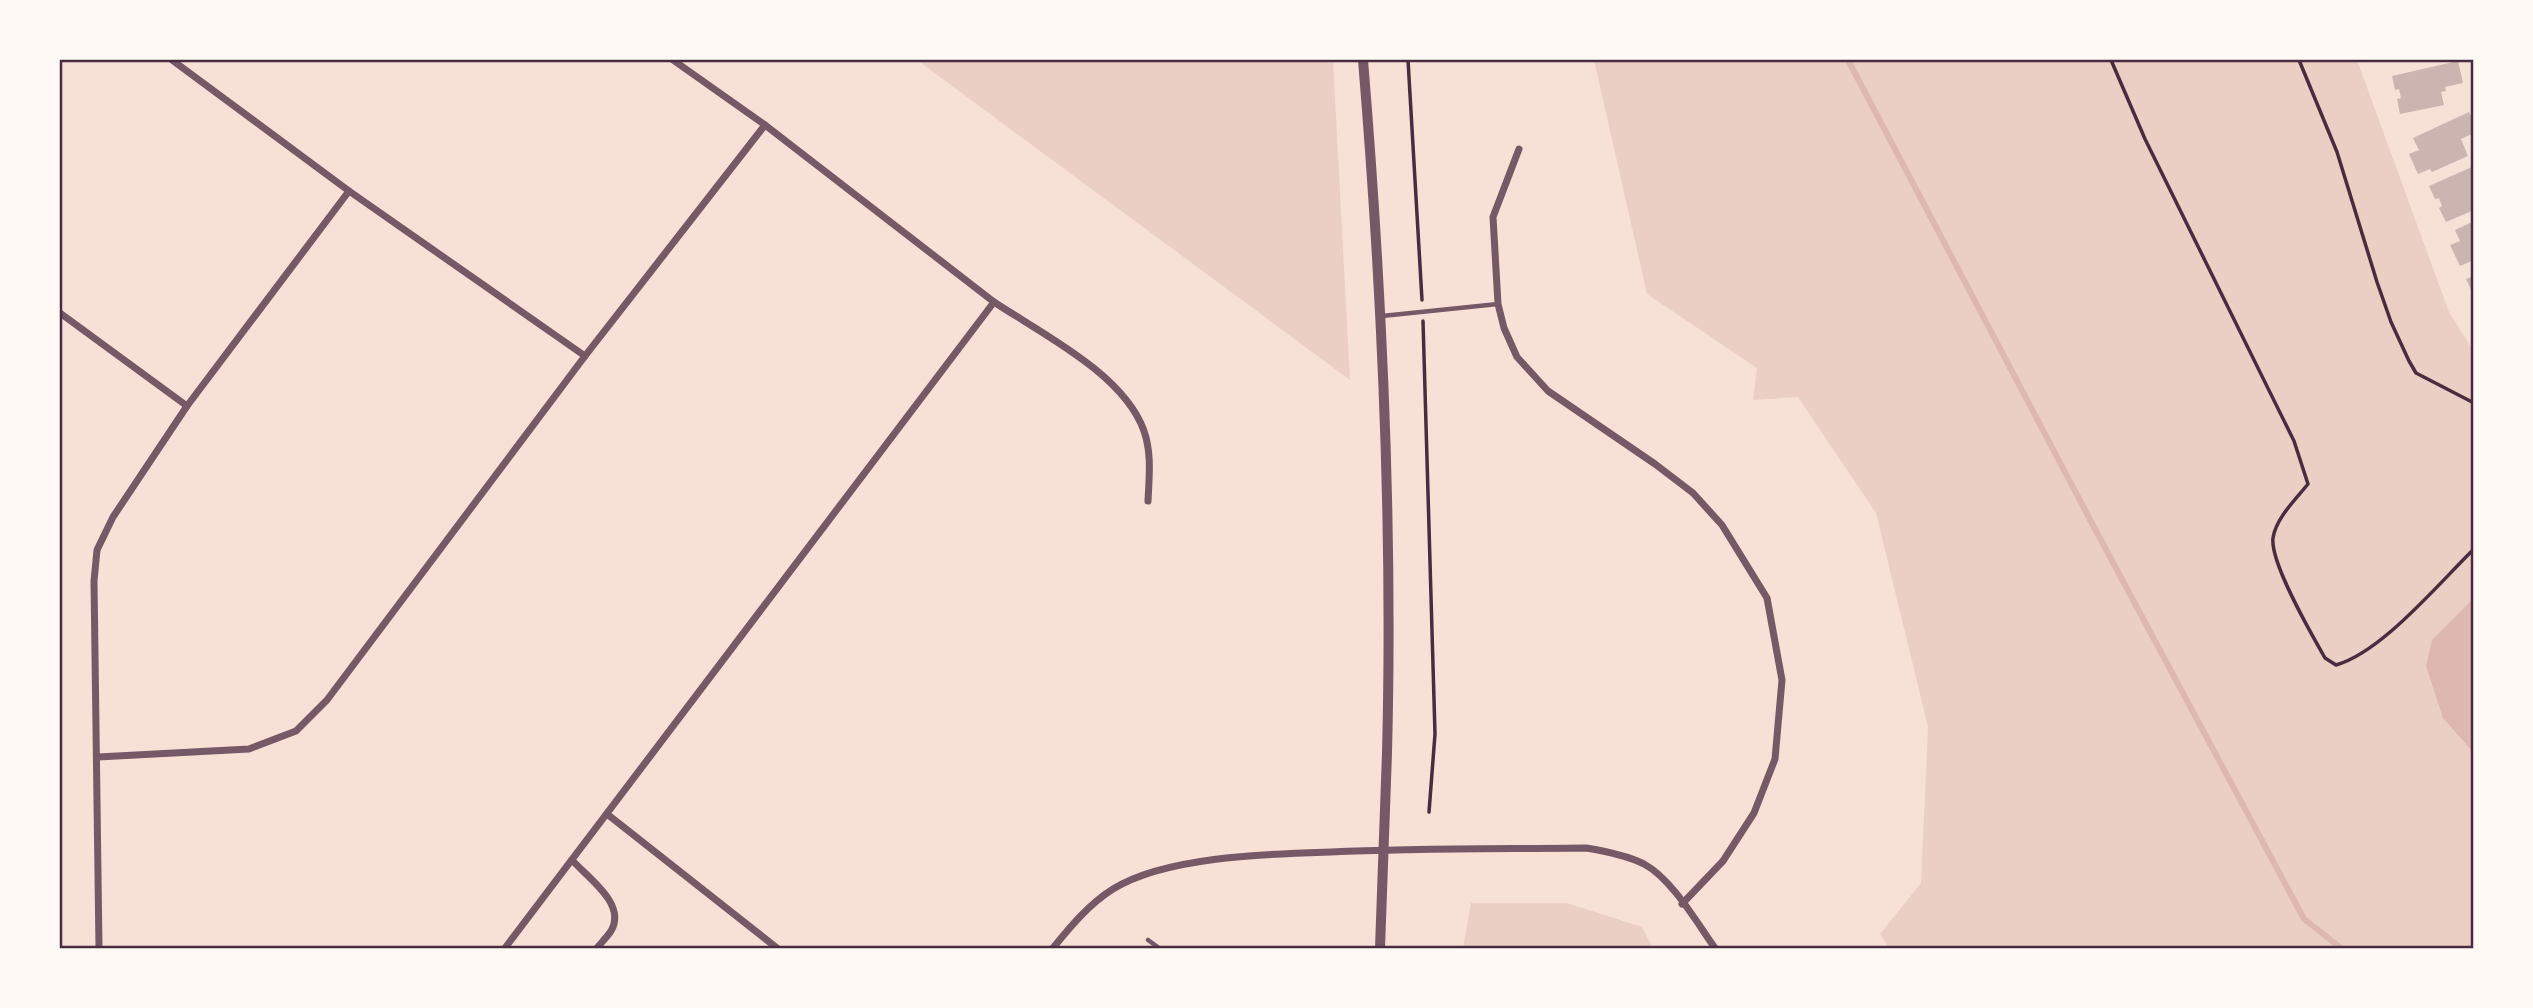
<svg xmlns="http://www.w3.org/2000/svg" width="2533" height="1008" viewBox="0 0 2533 1008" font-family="Bitter,serif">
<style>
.green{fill:#ebcfc5}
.water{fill:#dcb8b0}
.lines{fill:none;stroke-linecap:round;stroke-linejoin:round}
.stream{stroke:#dcb8b0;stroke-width:6}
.building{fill:#ccb4b1}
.path{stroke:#4a2c40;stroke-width:3.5}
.service{stroke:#755966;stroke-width:4.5}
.minor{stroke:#755966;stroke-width:7}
.tertiary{stroke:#755966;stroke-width:10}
.neatline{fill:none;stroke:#4a2c40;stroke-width:2.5}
</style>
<rect width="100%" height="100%" fill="#f7e1d7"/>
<g class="green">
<polygon points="917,60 1333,60 1350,380"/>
<polygon points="1594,60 2357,60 2449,312 2473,350 2473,948 1889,948 1880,934 1921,883 1928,727 1876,513 1798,397 1753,400 1757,368 1647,294"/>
<polygon points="1471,903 1567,903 1642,927 1653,948 1463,948"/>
</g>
<polygon class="water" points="2473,599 2473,752 2443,718 2426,666 2432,640"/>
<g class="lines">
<polyline class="stream" points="1848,60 2095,529 2304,919 2341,948"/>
</g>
<g class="building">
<polygon points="2458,61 2463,83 2445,87 2446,91 2441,92 2444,105 2400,114 2397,99 2401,98 2399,89 2395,90 2392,76"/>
<polygon points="2469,112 2474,121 2474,133 2461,139 2468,156 2432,172 2430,169 2418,174 2409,154 2419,150 2413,138"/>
<polygon points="2474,166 2474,210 2446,222 2439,208 2442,206 2439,198 2435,199 2429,186"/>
<polygon points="2474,221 2474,260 2460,266 2450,245 2460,241 2455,230"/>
<polygon points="2474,276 2474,296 2466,279"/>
</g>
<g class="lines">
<g class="path">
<polyline points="1408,60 1422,300"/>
<path d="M 2111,60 L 2145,139 L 2294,441 L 2308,484 C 2296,499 2276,518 2273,538 C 2270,563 2312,635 2325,658 L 2336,665 C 2382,652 2438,584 2474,549"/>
<polyline points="2299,60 2337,152 2377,282 2391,322 2409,361 2416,373 2474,403"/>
<polyline points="1423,321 1435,734 1429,812"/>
</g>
<g class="service">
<polyline points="1382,316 1498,304"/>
<polyline points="1148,940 1159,948"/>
</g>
<g class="minor">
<polyline points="172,60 349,191 585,356"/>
<polyline points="1519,149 1493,217 1498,304 1504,328 1517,357 1548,391 1655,464 1693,493 1722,525 1767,598 1782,680 1775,759 1754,813 1723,861 1682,904"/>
<path d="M 994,302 C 1042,334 1124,374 1144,431 C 1152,454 1149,478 1148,501"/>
<polyline points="60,313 187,406"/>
<polyline points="98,757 249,749 296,731 327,700 585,356 765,125"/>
<polyline points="607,814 777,948"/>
<path d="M 572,860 C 588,878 627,904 611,931 C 607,937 601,943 597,948"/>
<polyline points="99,948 94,581 97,550 113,517 187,406 349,191"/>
<polyline points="505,948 994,302 765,125 673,60"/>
<path d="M 1053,948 C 1070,927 1089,904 1113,889 C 1166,856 1269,854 1331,852 C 1416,848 1501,849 1586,848 C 1605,851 1626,855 1644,864 C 1672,879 1697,923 1715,948"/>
</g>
<path class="tertiary" d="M 1363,60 C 1382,290 1393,522 1387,753 C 1385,818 1382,883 1380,948"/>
</g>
<rect width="2533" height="1008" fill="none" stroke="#fffaf5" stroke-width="122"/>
<rect x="61" y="61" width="2411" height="886" class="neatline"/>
</svg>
